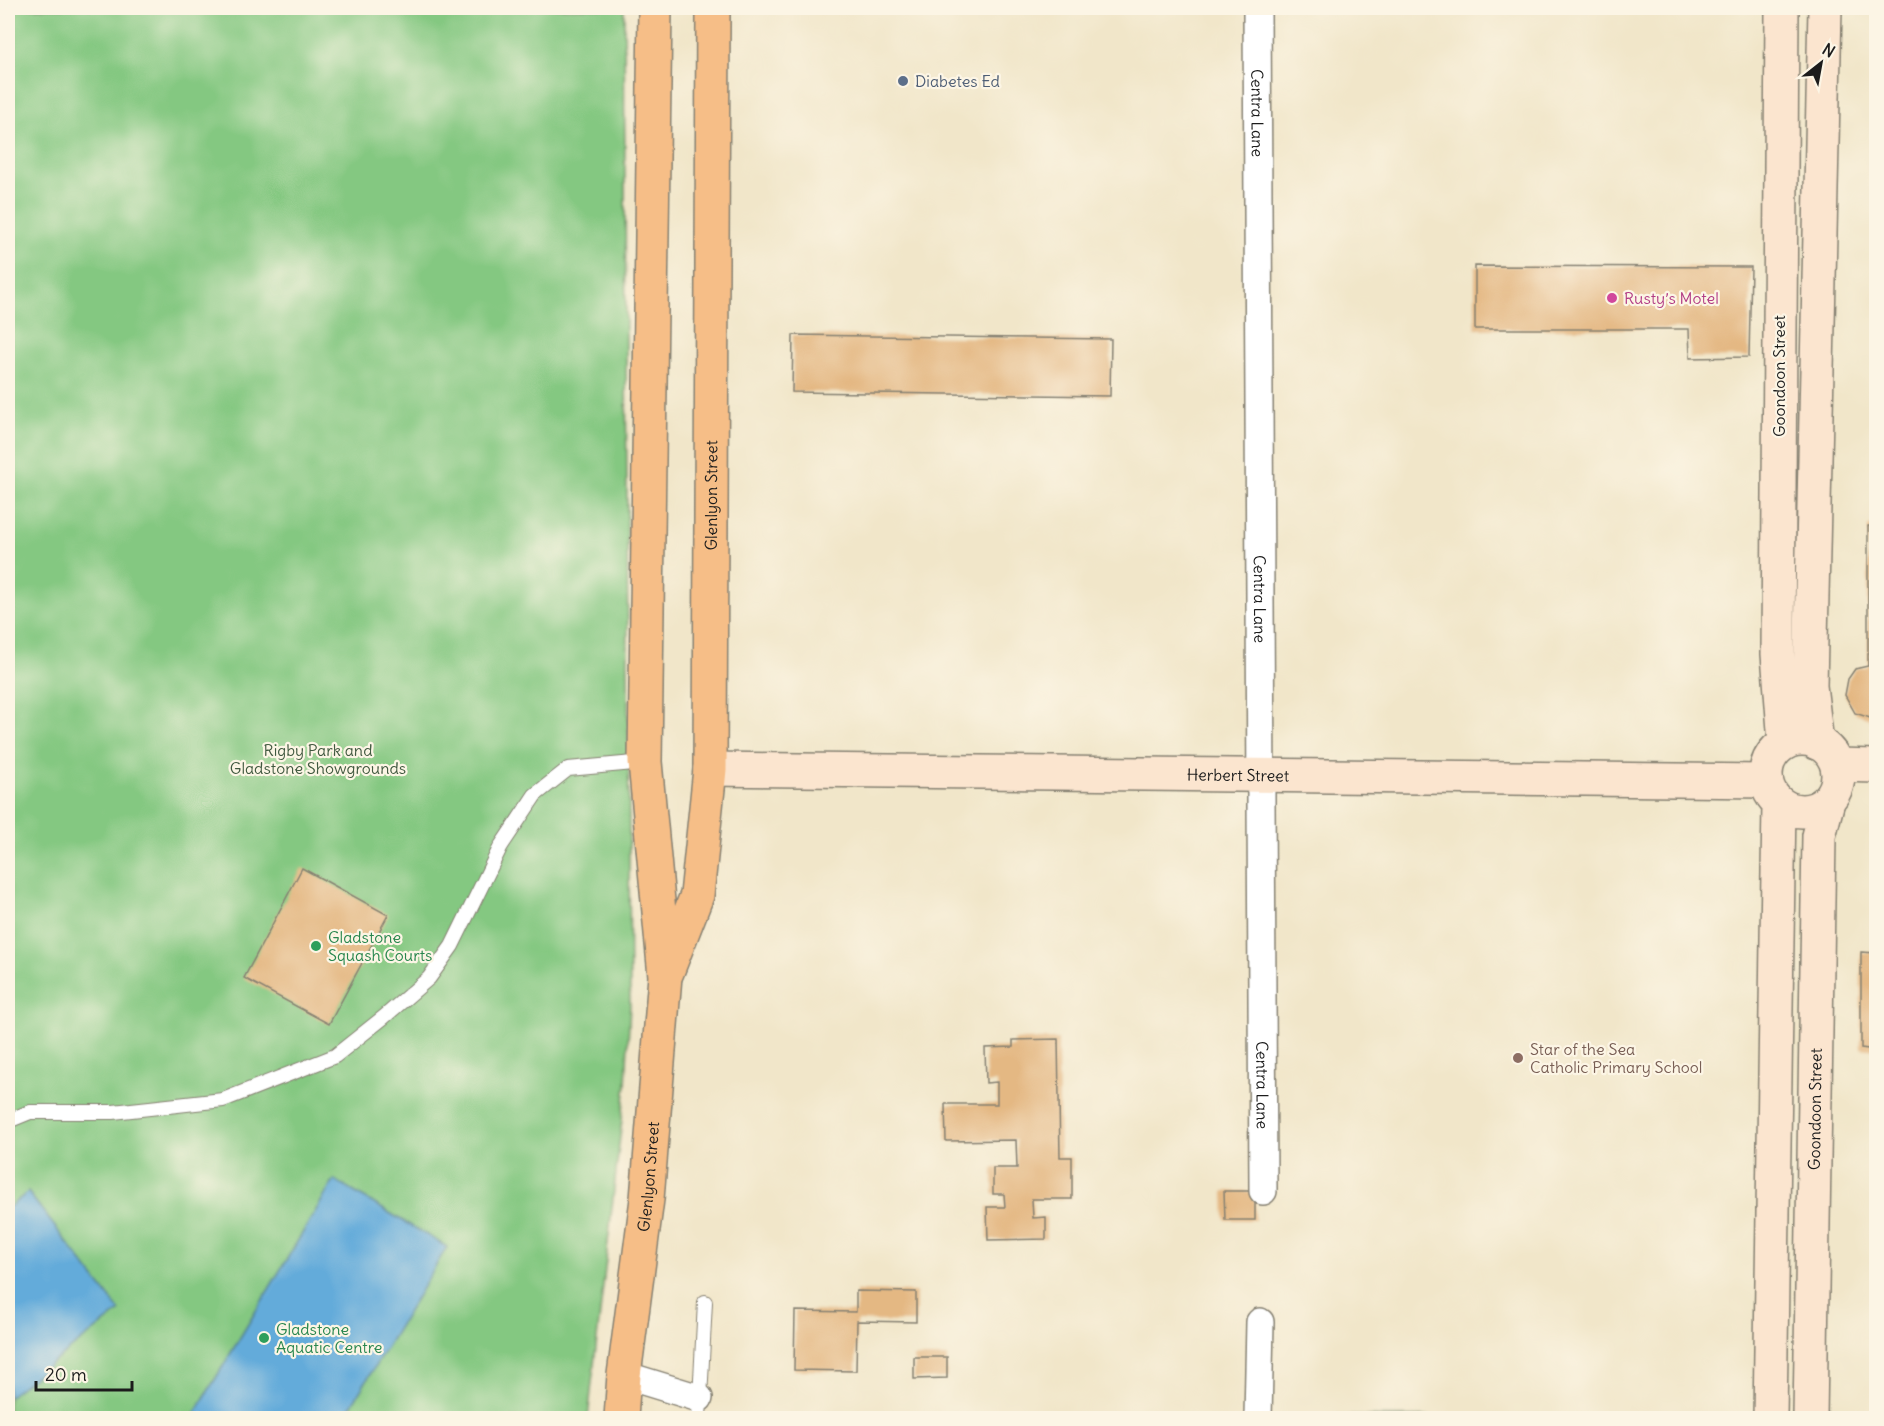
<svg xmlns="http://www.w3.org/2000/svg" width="1884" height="1426" viewBox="0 0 1884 1426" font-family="Delius,sans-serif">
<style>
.green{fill:#84c881;stroke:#50724e;stroke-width:1.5}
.water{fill:#64abda;stroke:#40647b;stroke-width:1.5}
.building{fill:#e4b883}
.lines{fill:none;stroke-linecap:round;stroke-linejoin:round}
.lane-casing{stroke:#868172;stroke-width:16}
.street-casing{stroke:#868172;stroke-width:30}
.secondary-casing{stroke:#868172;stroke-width:36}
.primary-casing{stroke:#868172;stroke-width:36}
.lane{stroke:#fff;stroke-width:14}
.street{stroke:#fff;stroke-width:27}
.secondary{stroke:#fbe5cf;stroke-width:33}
.primary{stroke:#f6be87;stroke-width:33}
.service-dot{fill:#5c6f8a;stroke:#fcf5e5;stroke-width:2}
.hotel-dot{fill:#d1479c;stroke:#fcf5e5;stroke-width:2}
.leisure-dot{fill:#2e9e5b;stroke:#fcf5e5;stroke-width:2}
.education-dot{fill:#8d6e63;stroke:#fcf5e5;stroke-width:2}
.labels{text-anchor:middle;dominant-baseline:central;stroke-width:4.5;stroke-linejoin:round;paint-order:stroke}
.service-label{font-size:16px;fill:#4e5e75;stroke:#fcf5e5;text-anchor:start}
.street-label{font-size:16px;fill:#1c1c1c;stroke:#fcf5e5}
.hotel-label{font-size:16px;fill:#b23c85;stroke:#fcf5e5;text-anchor:start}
.park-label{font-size:16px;fill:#40583f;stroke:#fcf5e5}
.leisure-label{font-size:16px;fill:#27864d;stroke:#fcf5e5;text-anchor:start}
.education-label{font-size:16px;fill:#785e54;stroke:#fcf5e5;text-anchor:start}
</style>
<rect width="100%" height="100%" fill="#fcf5e5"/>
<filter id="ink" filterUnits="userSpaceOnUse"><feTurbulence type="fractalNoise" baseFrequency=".0167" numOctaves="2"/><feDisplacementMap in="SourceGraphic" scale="12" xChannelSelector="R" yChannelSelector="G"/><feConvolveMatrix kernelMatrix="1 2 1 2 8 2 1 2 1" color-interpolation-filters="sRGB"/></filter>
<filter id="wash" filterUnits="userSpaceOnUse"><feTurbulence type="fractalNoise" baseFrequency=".008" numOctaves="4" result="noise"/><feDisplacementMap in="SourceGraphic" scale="24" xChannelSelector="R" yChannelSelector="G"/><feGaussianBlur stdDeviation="1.35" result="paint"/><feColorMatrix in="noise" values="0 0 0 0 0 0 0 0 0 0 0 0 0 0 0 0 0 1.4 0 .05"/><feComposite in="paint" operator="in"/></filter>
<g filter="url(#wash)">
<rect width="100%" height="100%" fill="#f1e6c9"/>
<g class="green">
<polygon points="8,8 624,8 630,1004 626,1084 588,1418 8,1418"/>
<polygon points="1294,1416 1593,1418 1294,1418"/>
</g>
<g class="water">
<polygon points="334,1180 447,1247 344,1418 192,1418"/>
<polygon points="28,1192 120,1311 8,1397 8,1320 12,1317 8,1311 8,1208"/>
</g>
<g id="blocks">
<g class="building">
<polygon points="1475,266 1751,267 1749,357 1690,358 1689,329 1475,329"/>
<polygon points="793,335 1111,339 1110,396 792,392"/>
<polygon points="1868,526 1876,526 1876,720 1855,713 1845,695 1848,679 1855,669 1868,666"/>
<polygon points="302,868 388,915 329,1024 244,978"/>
<polygon points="1861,952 1876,953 1876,1050 1861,1048"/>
<polygon points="1058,1039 1060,1157 1072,1157 1072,1199 1032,1199 1033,1218 1046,1217 1046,1239 988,1240 987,1207 1005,1207 1004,1194 993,1194 993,1168 1017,1168 1016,1140 946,1141 945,1104 997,1104 997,1082 986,1083 985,1048 1013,1047 1013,1040"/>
<polygon points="1224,1191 1255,1191 1255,1220 1225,1220"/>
<polygon points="856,1291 916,1292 916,1322 857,1321 856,1371 794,1370 795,1311 856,1312"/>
<polygon points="914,1357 947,1357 947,1378 914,1379"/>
</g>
</g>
</g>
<g filter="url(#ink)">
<use href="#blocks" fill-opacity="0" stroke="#868172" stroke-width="1.5"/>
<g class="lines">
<defs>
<g id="lane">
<polyline points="8,1121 30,1112 113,1112 223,1100 335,1056 384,1017 429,978 452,946 501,846 535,795 568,769 645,762"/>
<polyline points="699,1418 705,1302"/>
</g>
<g id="street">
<path id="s1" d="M 1257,8 L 1263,1191"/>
<polyline points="624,1375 699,1398"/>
<polyline points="1258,1418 1260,1322"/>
</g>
<g id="secondary">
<polyline points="1782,8 1778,654 1785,743"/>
<circle cx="1802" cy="775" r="36"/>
<polyline points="1817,743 1810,686 1825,8"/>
<polyline points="1837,765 1876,766"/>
<path id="s2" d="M 710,769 L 1766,781"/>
<polyline points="1770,1418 1779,803"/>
<path id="s3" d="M 1810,1418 L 1819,836 L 1828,801"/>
</g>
<g id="primary">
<path id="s4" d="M 667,972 L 697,895 L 710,769 L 713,8"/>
<path id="s5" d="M 621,1418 L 624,1375 L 647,1199 L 665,976 L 645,762 L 655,8"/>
</g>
</defs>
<use href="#lane" class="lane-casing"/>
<use href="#street" class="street-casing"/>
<use href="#secondary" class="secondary-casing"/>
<use href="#primary" class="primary-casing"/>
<use href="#lane" class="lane"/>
<use href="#street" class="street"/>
<use href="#secondary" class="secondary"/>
<use href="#primary" class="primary"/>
</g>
</g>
<circle class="service-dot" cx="903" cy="81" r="6"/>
<circle class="hotel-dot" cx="1612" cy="298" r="6"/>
<g class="leisure-dot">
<circle cx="316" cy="946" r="6"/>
<circle cx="264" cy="1338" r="6"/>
</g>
<circle class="education-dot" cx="1518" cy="1058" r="6"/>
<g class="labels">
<g class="service-label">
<text x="915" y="81">Diabetes Ed</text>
</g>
<g class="street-label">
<text stroke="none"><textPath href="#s1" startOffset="105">Centra Lane</textPath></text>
<text transform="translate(1779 376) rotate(-90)">Goondoon Street</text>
<text stroke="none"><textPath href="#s4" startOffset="483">Glenlyon Street</textPath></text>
<text stroke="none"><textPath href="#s1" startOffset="591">Centra Lane</textPath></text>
<text stroke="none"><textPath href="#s2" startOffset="528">Herbert Street</textPath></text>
<text stroke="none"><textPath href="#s1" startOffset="1077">Centra Lane</textPath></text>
<text stroke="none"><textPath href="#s3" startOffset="309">Goondoon Street</textPath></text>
<text stroke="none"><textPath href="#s5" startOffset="243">Glenlyon Street</textPath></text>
</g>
<g class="hotel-label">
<text x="1624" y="298">Rusty’s Motel</text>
</g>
<g class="park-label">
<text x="318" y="750">Rigby Park and<tspan x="318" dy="18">Gladstone Showgrounds</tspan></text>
</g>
<g class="leisure-label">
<text x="328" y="937">Gladstone<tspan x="328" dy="18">Squash Courts</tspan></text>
<text x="276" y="1329">Gladstone<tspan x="276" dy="18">Aquatic Centre</tspan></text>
</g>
<g class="education-label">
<text x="1530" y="1049">Star of the Sea<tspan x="1530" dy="18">Catholic Primary School</tspan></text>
</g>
</g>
<rect width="1884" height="1426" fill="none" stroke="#fcf5e5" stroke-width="30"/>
<g transform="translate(1821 63) rotate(31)" stroke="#fcf5e5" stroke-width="4.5" paint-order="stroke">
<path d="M0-4.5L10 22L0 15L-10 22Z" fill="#1c1c1c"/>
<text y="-9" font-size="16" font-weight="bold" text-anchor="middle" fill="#1c1c1c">N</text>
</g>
<path d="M36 1381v9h96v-9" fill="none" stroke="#1c1c1c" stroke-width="3"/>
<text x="45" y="1381" font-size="18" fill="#1c1c1c" stroke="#fcf5e5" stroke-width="4.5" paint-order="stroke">20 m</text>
</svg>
